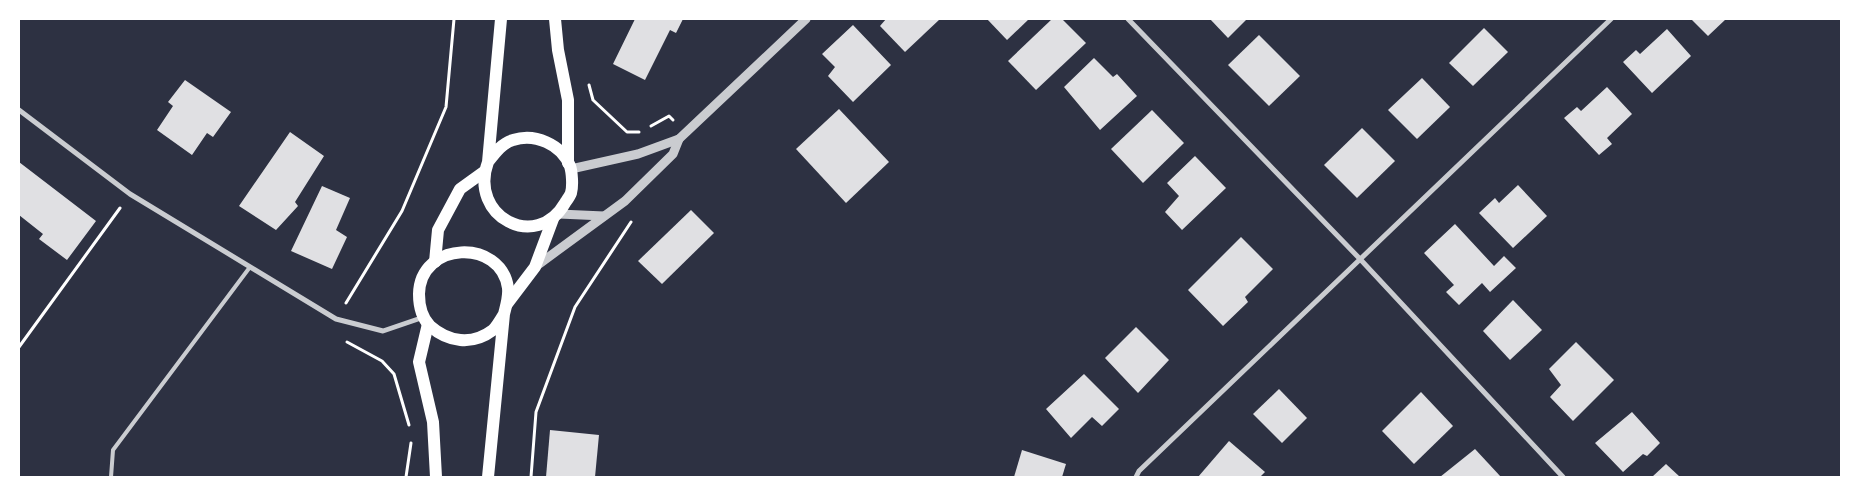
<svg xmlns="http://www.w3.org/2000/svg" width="1860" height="496" viewBox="0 0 1860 496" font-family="Spectral,serif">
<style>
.building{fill:#e0e0e3}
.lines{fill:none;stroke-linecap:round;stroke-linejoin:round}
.path{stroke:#fff;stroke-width:3}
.service{stroke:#caccd0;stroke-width:4}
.minor{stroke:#caccd0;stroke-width:5}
.tertiary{stroke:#caccd0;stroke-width:9}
.primary{stroke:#fff;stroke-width:12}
</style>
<rect width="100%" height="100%" fill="#2d3142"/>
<g class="building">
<polygon points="635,19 683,19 676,33 670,30 645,80 613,64"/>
<polygon points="886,19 940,19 905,52 880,26"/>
<polygon points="987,19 1029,19 1007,40"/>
<polygon points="1052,19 1062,19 1086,43 1036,90 1008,61"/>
<polygon points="1210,19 1247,19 1228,38"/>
<polygon points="1691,19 1726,19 1708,36"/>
<polygon points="853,25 891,65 853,102 828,76 835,67 822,54"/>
<polygon points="1484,28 1508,52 1473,86 1449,63"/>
<polygon points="1667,29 1691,56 1652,93 1623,62 1636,50 1640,54"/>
<polygon points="1259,35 1300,76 1269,106 1228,65"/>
<polygon points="1094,58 1113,77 1117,74 1137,96 1100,130 1064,87"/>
<polygon points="1422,78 1450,107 1417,139 1388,110"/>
<polygon points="185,80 231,112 213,137 207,133 192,155 157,130 173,106 168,102"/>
<polygon points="1607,87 1632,114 1607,138 1612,144 1599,155 1564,118 1577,107 1581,111"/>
<polygon points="839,109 889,162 846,203 796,149"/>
<polygon points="1152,110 1184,143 1143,183 1111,149"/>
<polygon points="1362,128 1395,161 1357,198 1324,165"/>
<polygon points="290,132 324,156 295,202 298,206 276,230 239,206"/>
<polygon points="1195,156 1226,188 1182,230 1165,212 1179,196 1167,183"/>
<polygon points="19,162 96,221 67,260 39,239 43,234 19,215"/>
<polygon points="1518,185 1547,216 1513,248 1479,213 1495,198 1499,203"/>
<polygon points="322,186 350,198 336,230 347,237 332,269 291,251"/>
<polygon points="691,210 714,233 662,284 638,261"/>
<polygon points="1455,224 1494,266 1504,256 1516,268 1490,292 1482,283 1459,305 1446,292 1454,285 1424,253"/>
<polygon points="1241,237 1273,269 1245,297 1248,302 1223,326 1188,290"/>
<polygon points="1513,300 1542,330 1510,360 1483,331"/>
<polygon points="1136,327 1169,360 1138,393 1105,358"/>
<polygon points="1576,342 1614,380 1573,421 1550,397 1561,385 1549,369"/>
<polygon points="1084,374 1119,409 1102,426 1092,417 1071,438 1046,409"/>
<polygon points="1279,389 1307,418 1282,443 1253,414"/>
<polygon points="1421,392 1453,426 1414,464 1382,431"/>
<polygon points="1632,412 1660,443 1647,456 1643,454 1623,472 1595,443"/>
<polygon points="550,430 599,435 595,477 546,477"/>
<polygon points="1229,441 1265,472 1260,477 1198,477"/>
<polygon points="1475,449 1501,477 1440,477"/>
<polygon points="1022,450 1066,464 1062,477 1014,477"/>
<polygon points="1666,464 1680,477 1652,477"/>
</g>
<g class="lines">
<g class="path">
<polyline points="589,85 593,100 627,132 639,132"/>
<polyline points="651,126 669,116 673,120"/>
<polyline points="346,303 402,211 446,107 454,19"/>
<polyline points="347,342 382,361 394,374 409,425"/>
<polyline points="19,347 120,208"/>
<polyline points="406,477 411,443"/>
<polyline points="531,477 536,412 575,307 631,222"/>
</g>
<polyline class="service" points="111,477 113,450 250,267"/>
<g class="minor">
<polyline points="1128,19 1360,259 1563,477"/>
<polyline points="19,110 130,194 336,319 383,331 424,317"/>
<polyline points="1136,477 1139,471 1611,19"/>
</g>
<g class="tertiary">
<polyline points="571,169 638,154 679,139 806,19"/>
<polyline points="559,214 604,216"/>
<polyline points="535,267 625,201 673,154 679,139"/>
</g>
<g class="primary">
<polyline points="555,19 558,50 568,100 568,163"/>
<path d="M 488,162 C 495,153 502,143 513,140 C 535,133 561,144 570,166 C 572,172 573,186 571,193 C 570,196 567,200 565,203 C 537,252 468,217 488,162 L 501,19"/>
<polyline points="435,262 438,230 460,189 485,171"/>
<polyline points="507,304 535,267 553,219"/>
<polyline points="428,324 419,362 433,422 436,477"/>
<path d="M 488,477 L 504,314 C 506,306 509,297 508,288 C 501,238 420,241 419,294 C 419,305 422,318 430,326 C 448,342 472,346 493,330 C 497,326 501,319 504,314"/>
</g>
</g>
<rect width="1860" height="496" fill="none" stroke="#ffffff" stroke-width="40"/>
</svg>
